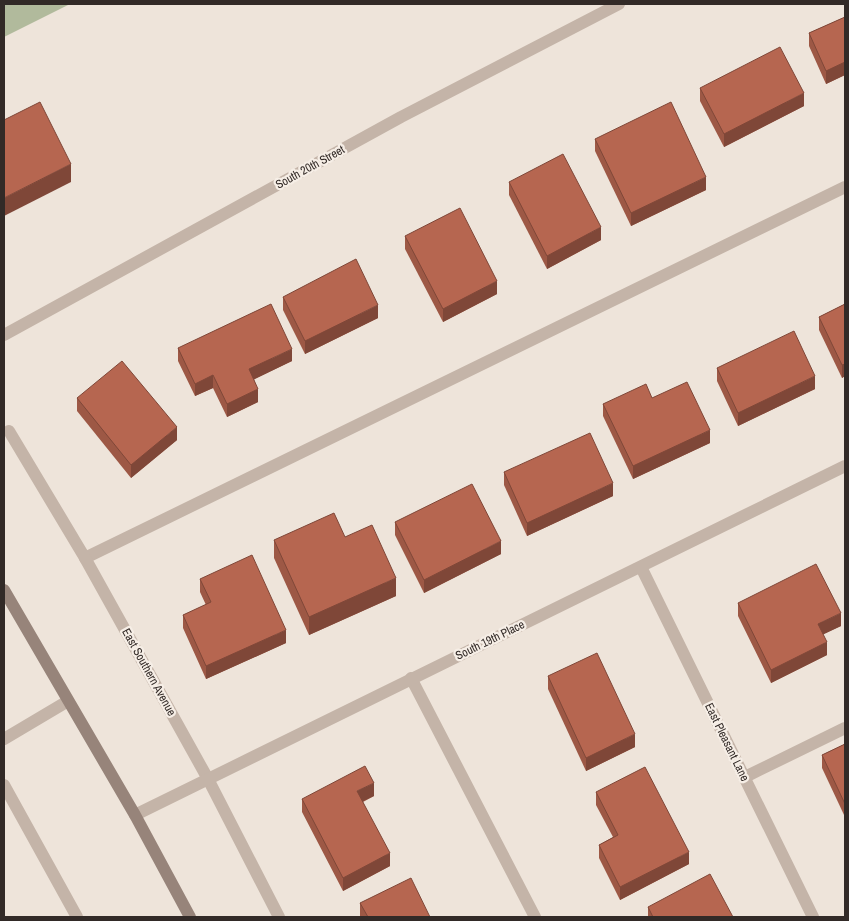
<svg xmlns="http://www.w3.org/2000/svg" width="849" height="921" viewBox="0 0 849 921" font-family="'Archivo Narrow',sans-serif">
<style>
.grass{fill:#b1ba9c}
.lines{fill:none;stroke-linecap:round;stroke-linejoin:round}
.lane{stroke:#c4b4a8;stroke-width:12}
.street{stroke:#c4b4a8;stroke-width:12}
.secondary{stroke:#97847a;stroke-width:12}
.wall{fill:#9d5845}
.shaded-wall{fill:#7f4738}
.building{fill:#b66650;stroke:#7f4738}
.labels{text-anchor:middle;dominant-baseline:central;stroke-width:4.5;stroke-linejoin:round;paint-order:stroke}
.street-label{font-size:12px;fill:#322a27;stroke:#f6eee6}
</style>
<rect width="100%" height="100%" fill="#eee4da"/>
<polygon class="grass" points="4,4 70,4 4,37"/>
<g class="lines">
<g class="lane">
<polyline points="85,558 845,187"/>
<polyline points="411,678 535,917"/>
<polyline points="745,777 845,728"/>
</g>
<g class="street">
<polyline points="4,335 401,117 619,4"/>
<polyline points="9,431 85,558 208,779 279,917"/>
<polyline points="641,567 813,917"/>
<polyline points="4,739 68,701"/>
<polyline points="4,785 77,917"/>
<polyline points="135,815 845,466"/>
</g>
<polyline class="secondary" points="4,590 135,815 190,917"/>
</g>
<g class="wall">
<polygon points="845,17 845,77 845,75 826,84 809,46 809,33"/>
<polygon points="700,88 804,106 724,147 700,101"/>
<polygon points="595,139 706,190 631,226 595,151"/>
<polygon points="509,182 601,240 547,269 509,195"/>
<polygon points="405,236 497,294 443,322 405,249"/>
<polygon points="283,297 378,318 305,354 283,310"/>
<polygon points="845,304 845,376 842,378 819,330 819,317"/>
<polygon points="178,348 292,361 254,379 258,402 227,417 213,388 195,396 178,361"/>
<polygon points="717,368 815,389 738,426 717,381"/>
<polygon points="77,398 177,440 131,478 77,411"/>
<polygon points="652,398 710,443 633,479 603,416 603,404"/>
<polygon points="504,472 613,496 527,536 504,485"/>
<polygon points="395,522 501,554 424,593 395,535"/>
<polygon points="345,537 396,596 309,635 274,558 274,540"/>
<polygon points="200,579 286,643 206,679 183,628 183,615 206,605 200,592"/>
<polygon points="738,603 841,626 823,634 827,655 771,683 738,616"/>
<polygon points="548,676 635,747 586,771 548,689"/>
<polygon points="845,744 845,817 822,768 822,755"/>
<polygon points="596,792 689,864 620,900 599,858 599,845 613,837 596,805"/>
<polygon points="374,796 363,802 390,866 343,891 302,812 302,799"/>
<polygon points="360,903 430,917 361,917 360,916"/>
<polygon points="648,907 733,917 648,917"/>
</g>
<g class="shaded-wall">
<polygon points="845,62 845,75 826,84 826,71"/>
<polygon points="804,93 804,106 724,147 724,134"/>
<polygon points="71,164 71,182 4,216 4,198"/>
<polygon points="706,177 706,190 631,226 631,213"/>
<polygon points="601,227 601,240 547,269 547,256"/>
<polygon points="497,281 497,294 443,322 443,309"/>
<polygon points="378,305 378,318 305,354 305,341"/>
<polygon points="292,349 292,361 249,382 249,369"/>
<polygon points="845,364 845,376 842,378 842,365"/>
<polygon points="213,375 213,388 195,396 195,384"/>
<polygon points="815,376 815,389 738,426 738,413"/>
<polygon points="258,389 258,402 227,417 227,404"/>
<polygon points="177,427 177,440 131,478 131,465"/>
<polygon points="710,430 710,443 633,479 633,466"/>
<polygon points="613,483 613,496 527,536 527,523"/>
<polygon points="501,541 501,554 424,593 424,580"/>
<polygon points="396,578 396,596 309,635 309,617"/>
<polygon points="841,613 841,626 818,637 818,624"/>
<polygon points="286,630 286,643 206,679 206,666"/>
<polygon points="827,642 827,655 771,683 771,670"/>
<polygon points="635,734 635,747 586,771 586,758"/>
<polygon points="374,783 374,796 357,804 357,791"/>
<polygon points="689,852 689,864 620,900 620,887"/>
<polygon points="390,853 390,866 343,891 343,878"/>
</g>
<g class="building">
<polygon points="845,17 845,64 845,62 826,71 809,33"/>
<polygon points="780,47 804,93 724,134 700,88"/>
<polygon points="40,102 71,164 4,198 4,120"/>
<polygon points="671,102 706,177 631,213 595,139"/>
<polygon points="563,154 601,227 547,256 509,182"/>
<polygon points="460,208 497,281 443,309 405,236"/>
<polygon points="356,259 378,305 305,341 283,297"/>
<polygon points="271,304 292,349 249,369 258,389 227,404 213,375 195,384 178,348"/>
<polygon points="845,304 845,364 842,365 819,317"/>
<polygon points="794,331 815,376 738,413 717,368"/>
<polygon points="122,361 177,427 131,465 77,398"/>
<polygon points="687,382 710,430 633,466 603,404 646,384 652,398"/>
<polygon points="590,433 613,483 527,523 504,472"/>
<polygon points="472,484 501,541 424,580 395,522"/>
<polygon points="334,513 345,537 372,525 396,578 309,617 274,540"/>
<polygon points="252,555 286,630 206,666 183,615 211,602 200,579"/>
<polygon points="816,564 841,613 818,624 827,642 771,670 738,603"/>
<polygon points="597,653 635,734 586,758 548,676"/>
<polygon points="845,744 845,804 822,755"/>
<polygon points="365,766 374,783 357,791 390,853 343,878 302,799"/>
<polygon points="645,767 689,852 620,887 599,845 618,835 596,792"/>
<polygon points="710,874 733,917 653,917 648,907"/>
<polygon points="411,878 430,917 368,917 360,903"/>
</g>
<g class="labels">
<g class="street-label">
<text transform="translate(310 167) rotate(-29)">South 20th Street</text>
<text transform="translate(490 640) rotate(-26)">South 19th Place</text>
<text transform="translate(149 672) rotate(61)">East Southern Avenue</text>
<text transform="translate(727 742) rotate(64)">East Pleasant Lane</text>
</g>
</g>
<rect width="849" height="921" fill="none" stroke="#322a27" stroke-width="10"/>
</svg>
